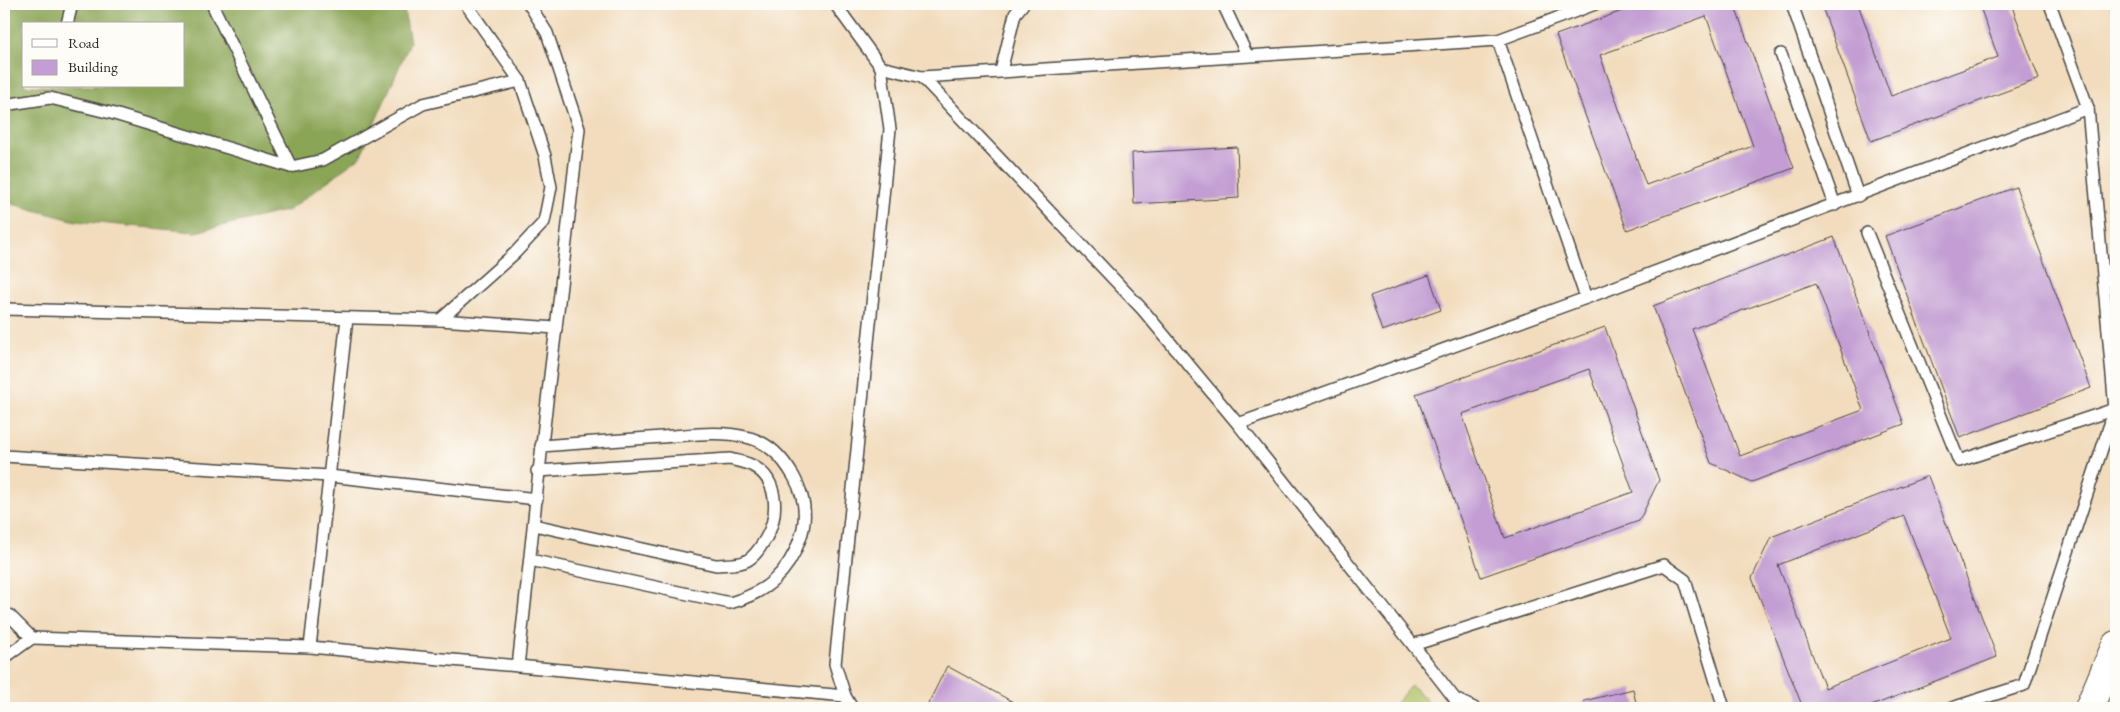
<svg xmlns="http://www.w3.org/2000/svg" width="2120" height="712" viewBox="0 0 2120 712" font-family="'EB Garamond',serif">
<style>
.green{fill:#afbe61;stroke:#6d7446}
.forest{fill:#8ba557;stroke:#5b6841;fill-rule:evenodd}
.building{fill:#c39dd3;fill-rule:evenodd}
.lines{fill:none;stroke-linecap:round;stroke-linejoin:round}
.service-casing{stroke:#494641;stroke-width:14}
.primary-casing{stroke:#494641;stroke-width:30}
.service{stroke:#fff;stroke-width:11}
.primary{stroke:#fff;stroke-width:28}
</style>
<rect width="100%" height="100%" fill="#fdfcf7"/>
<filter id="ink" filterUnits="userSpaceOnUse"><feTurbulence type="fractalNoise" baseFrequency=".02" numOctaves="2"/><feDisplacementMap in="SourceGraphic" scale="10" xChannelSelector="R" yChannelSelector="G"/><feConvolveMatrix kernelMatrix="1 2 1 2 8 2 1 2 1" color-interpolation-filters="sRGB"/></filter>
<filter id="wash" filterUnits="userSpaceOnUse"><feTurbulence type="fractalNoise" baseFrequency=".0096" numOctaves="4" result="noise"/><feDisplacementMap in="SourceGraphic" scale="20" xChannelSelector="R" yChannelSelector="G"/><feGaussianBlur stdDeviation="1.12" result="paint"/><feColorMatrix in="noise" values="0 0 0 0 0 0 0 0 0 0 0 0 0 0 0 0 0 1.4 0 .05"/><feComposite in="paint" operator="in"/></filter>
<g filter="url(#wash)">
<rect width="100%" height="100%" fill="#f2dcbd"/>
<polygon class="green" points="1411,685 1435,708 1392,708"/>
<path class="forest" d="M 4,4 L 403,4 L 410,42 L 360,157 L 289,210 L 195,232 L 76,221 L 4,202 ZM 24,24 L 184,24 L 184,86 L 24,86 Z"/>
<g id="blocks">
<g class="building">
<path d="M 1641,4 L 1734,4 L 1794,168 L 1627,230 L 1556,35 ZM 1706,16 L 1753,146 L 1646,185 L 1600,55 Z"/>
<polygon points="1821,4 1858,4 1891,96 1998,57 1979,4 2011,4 2039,79 1871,141"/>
<polygon points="1237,147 1239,198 1134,204 1132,153"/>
<polygon points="2016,187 2091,388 1960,438 1885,236"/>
<path d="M 1834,237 L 1904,424 L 1752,482 L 1711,463 L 1653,306 ZM 1816,283 L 1863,410 L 1740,456 L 1692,329 Z"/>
<polygon points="1429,275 1441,310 1382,331 1370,296"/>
<path d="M 1605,327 L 1659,480 L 1639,521 L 1481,577 L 1416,394 ZM 1589,369 L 1633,492 L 1505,538 L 1462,414 Z"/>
<path d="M 1928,476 L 1997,657 L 1866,708 L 1803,708 L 1752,578 L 1771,537 ZM 1904,516 L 1951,638 L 1825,688 L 1778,565 Z"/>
<polygon points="947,666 1024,708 926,708"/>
<polygon points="1633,689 1637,708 1577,708 1584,701"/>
</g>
</g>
</g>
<g filter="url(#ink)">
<use href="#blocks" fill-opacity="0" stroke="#494641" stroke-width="1"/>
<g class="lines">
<defs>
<g id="service">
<polyline points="212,4 291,167"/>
<polyline points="529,4 547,33 579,129 556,328"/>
<polyline points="835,4 881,67 890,129 835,664 845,696 852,708"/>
<polyline points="1223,4 1247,55"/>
<polyline points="1794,10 1858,196"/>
<polyline points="67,24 72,4"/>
<polyline points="1498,40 1595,4"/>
<polyline points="1781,54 1835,205"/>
<polyline points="881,67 922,77 1498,40 1586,298 1238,424"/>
<polyline points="1001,71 1015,14 1023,4"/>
<polyline points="922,77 1143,310 1238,424 1413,645"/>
<polyline points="4,105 50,98 111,113 291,167 323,160 423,104 520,81"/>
<polyline points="1867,233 1959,461 2115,409 2088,108"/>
<polyline points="1586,298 2088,108 2050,4"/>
<path d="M 4,309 L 440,320 L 556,328 C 541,441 531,553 518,666"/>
<polyline points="440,320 515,253 544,222 551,187 545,156 520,81 466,4"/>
<polyline points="4,456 329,476 537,499"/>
<path d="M 534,525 L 716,565 C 724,564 739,565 746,561 C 755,557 761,546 766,538 C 779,515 779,480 753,466 C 746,462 737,461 730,459 L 537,471"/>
<path d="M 530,560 L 730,603 C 765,593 788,574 800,539 C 808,517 805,497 794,477 C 783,458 769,442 746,437 C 719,430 690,435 662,437 C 622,440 581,443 541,446"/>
<polyline points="4,614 9,615 32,638 4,658"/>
<polyline points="32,638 310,647 845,696"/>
<polyline points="310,647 347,318"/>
<polyline points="1455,699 1474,708"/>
<polyline points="1457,708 1455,699 1413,645 1664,565 1685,580 1724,708"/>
<polyline points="1952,708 2024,685 2115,409"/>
</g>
<polyline id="primary" points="2089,708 2116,645"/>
</defs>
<use href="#service" class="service-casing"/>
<use href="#primary" class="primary-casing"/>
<use href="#service" class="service"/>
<use href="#primary" class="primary"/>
</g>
</g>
<rect width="2120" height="712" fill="none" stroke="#fdfcf7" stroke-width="20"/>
<rect x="22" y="22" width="162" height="65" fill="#fdfcf7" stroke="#a9a8a5"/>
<rect x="32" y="39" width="25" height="8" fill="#ffffff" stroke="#a9a8a5"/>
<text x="68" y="48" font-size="15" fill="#2b2b2b">Road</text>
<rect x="32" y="60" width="25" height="15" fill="#c39dd3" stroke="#a9a8a5"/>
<text x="68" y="72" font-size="15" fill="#2b2b2b">Building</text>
</svg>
